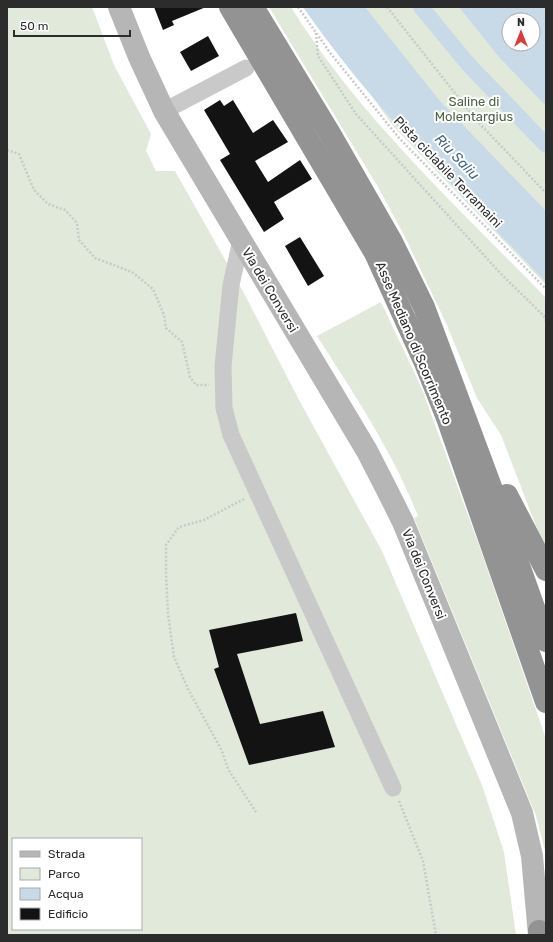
<svg xmlns="http://www.w3.org/2000/svg" width="553" height="942" viewBox="0 0 553 942" font-family="Rubik,sans-serif">
<style>
.green{fill:#e1e9db;fill-rule:evenodd}
.water{fill:#c8d9e7;fill-rule:evenodd}
.lines{fill:none;stroke-linecap:round;stroke-linejoin:round}
.canal{stroke:#c8d9e7;stroke-width:16}
.building{fill:#131313}
.path{stroke:#c9c9c9;stroke-width:2.5;stroke-dasharray:2 2;stroke-linecap:butt}
.street{stroke:#c9c9c9;stroke-width:17}
.secondary{stroke:#b6b6b6;stroke-width:22}
.highway{stroke:#939393;stroke-width:22}
.labels{text-anchor:middle;dominant-baseline:central;stroke-width:4;stroke-linejoin:round;paint-order:stroke}
.park-label{font-size:13px;fill:#4d643e;stroke:#fff}
.street-label{font-size:13px;fill:#2c2c2c;stroke:#fff}
.water-label{font-size:14px;font-style:italic;fill:#426786;stroke:#fff}
</style>
<rect width="100%" height="100%" fill="#fff"/>
<g class="green">
<path d="M 7,7 L 92,7 L 114,65 L 151,134 L 146,151 L 156,171 L 175,171 L 245,295 L 299,400 L 382,551 L 482,785 L 504,852 L 516,935 L 7,935 ZM 13,839 L 141,839 L 141,929 L 13,929 Z"/>
<path d="M 269,7 L 291,7 C 359,117 457,206 546,298 L 546,552 L 501,435 L 477,398 L 446,323 L 405,237 L 378,187 Z"/>
<path d="M 309,7 L 546,7 L 546,285 L 393,126 ZM 509,20 L 533,20 L 533,44 L 509,44 Z"/>
<path d="M 381,302 L 422,389 L 480,548 L 546,739 L 546,855 L 536,816 L 414,518 L 418,516 C 393,452 354,394 317,336 Z"/>
</g>
<g class="water">
<path d="M 303,7 L 365,7 L 440,101 L 546,211 L 546,282 C 461,194 373,108 303,7 Z"/>
<path d="M 459,7 L 546,7 L 546,106 L 499,57 ZM 509,20 L 533,20 L 533,44 L 509,44 Z"/>
</g>
<g class="lines">
<polyline class="canal" points="421,7 468,64 546,145"/>
</g>
<g class="building">
<polygon points="154,7 206,7 172,21 174,25 163,30"/>
<polygon points="208,36 219,56 191,71 180,52"/>
<polygon points="220,100 224,106 233,100 253,133 273,120 288,142 255,161 268,182 300,160 312,179 274,202 284,219 264,232 220,160 230,154 204,110"/>
<polygon points="300,237 324,276 308,286 285,246"/>
<polygon points="296,613 303,641 237,654 260,724 323,711 335,747 249,765 214,669 219,667 209,630"/>
</g>
<g class="lines">
<g class="path">
<polyline points="298,7 331,54 399,138 546,289"/>
<polyline points="387,7 477,121 546,193"/>
<polyline points="316,33 318,56 356,114 501,274 544,316 546,321"/>
<polyline points="7,150 19,154 34,190 48,204 65,210 77,223 79,240 95,258 132,272 153,289 164,315 166,328 182,342 190,377 196,385 209,385"/>
<polyline points="244,499 204,520 179,527 166,545 166,573 168,614 174,657 188,689 222,751 228,769 256,812"/>
<polyline points="399,801 423,861 436,935"/>
</g>
<g class="street">
<polyline points="164,111 246,68"/>
<polyline points="241,240 231,285 223,366 224,408 231,435 393,788"/>
</g>
<polyline class="secondary" points="119,7 139,57 164,111 367,451 388,492 403,522 522,813 532,856 539,935"/>
<g class="highway">
<polyline points="230,7 375,253 425,363 447,418 546,702"/>
<polyline points="253,7 329,132 392,242 424,307 490,484 546,641"/>
<polyline points="507,495 546,570"/>
<polyline points="539,931 543,935"/>
</g>
</g>
<g class="labels">
<g class="park-label">
<text x="474" y="101">Saline di<tspan x="474" dy="15">Molentargius</tspan></text>
</g>
<g class="street-label">
<text transform="translate(448 172) rotate(46)">Pista ciclabile Terramaini</text>
<text transform="translate(270 290) rotate(59)">Via dei Conversi</text>
<text transform="translate(414 343) rotate(67)">Asse Mediano di Scorrimento</text>
<text transform="translate(424 574) rotate(68)">Via dei Conversi</text>
</g>
<g class="water-label">
<text transform="translate(457 157) rotate(46)">Riu Saliu</text>
</g>
</g>
<rect width="553" height="942" fill="none" stroke="#2c2c2c" stroke-width="16"/>
<rect x="12" y="838" width="130" height="92" fill="#ffffff" stroke="#ababab"/>
<rect x="20" y="851" width="20" height="6" fill="#b6b6b6" stroke="#ababab"/>
<text x="48" y="858" font-size="12" fill="#2c2c2c">Strada</text>
<rect x="20" y="868" width="20" height="12" fill="#e1e9db" stroke="#ababab"/>
<text x="48" y="878" font-size="12" fill="#2c2c2c">Parco</text>
<rect x="20" y="888" width="20" height="12" fill="#c8d9e7" stroke="#ababab"/>
<text x="48" y="898" font-size="12" fill="#2c2c2c">Acqua</text>
<rect x="20" y="908" width="20" height="12" fill="#131313" stroke="#ababab"/>
<text x="48" y="918" font-size="12" fill="#2c2c2c">Edificio</text>
<g transform="translate(521 32)"><circle r="19" fill="#ffffff" stroke="#ababab"/>
<path d="M0-3L7 15L0 10L-7 15Z" fill="#d53e3d"/>
<text y="-6" font-size="11" font-weight="bold" text-anchor="middle" fill="#2c2c2c">N</text>
</g>
<path d="M14 30v6h116v-6" fill="none" stroke="#2c2c2c" stroke-width="2"/>
<text x="20" y="30" font-size="12" fill="#2c2c2c" stroke="#ffffff" stroke-width="3" paint-order="stroke">50 m</text>
</svg>
